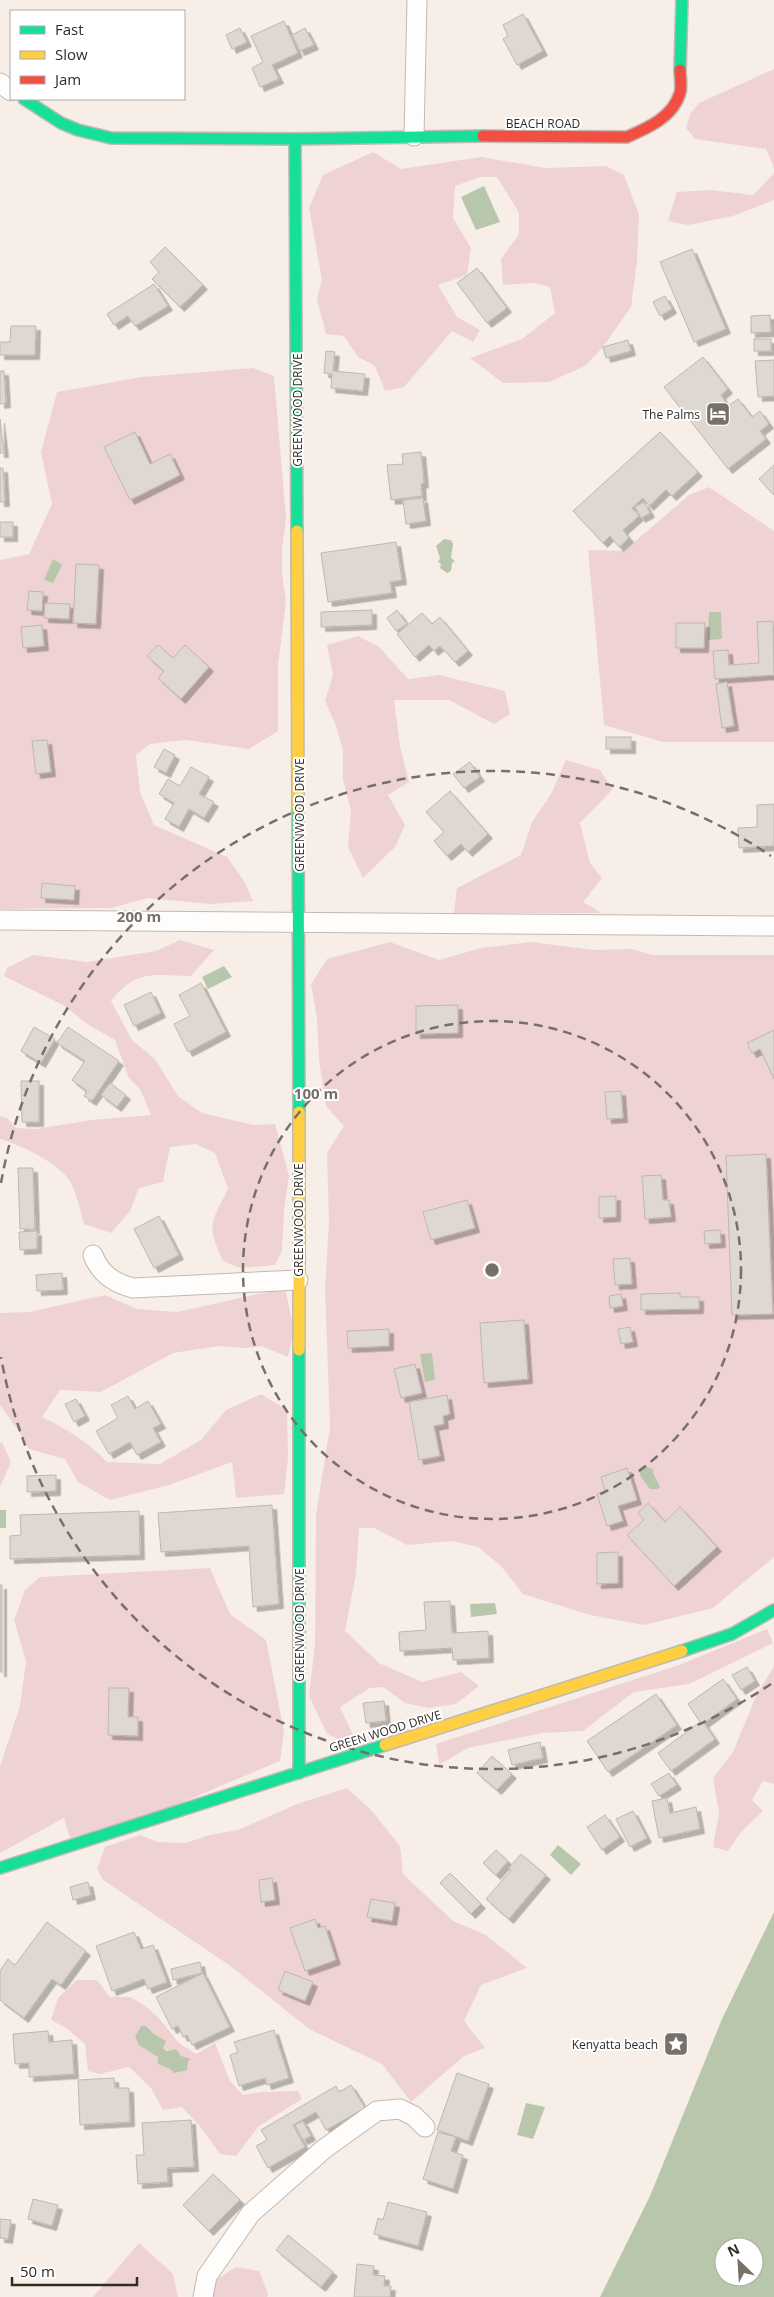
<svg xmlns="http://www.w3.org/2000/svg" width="774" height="2297" viewBox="0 0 774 2297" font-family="'Open Sans',sans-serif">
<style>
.green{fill:#efd3d4;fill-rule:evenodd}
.water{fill:#b8c6ab;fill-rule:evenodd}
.building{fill:#dfd7d2;stroke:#beb6b1;filter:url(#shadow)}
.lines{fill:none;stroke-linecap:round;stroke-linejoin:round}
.street-casing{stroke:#c0bab3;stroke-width:21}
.fast-casing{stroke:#c0bab3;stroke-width:14}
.slow-casing{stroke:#c0bab3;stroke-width:14}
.jam-casing{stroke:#c0bab3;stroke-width:14}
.street{stroke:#fefdfb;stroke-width:19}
.fast{stroke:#16e098;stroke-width:11}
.slow{stroke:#ffcf43;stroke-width:11}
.jam{stroke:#f24e42;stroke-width:11}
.ring{fill:none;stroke:#767069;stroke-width:2.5;stroke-dasharray:9 6}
.labels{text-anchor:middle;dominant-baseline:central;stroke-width:4;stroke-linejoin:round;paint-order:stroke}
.street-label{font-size:12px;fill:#312b25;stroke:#fff}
.poi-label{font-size:12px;fill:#312b25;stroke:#fff;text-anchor:end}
.centre{fill:#767069;stroke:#fff;stroke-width:2.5}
.ring-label{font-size:15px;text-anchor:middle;font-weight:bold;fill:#767069;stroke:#fff;stroke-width:4;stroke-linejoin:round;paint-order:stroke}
</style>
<defs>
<filter id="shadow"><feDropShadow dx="4.5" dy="4.5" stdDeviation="0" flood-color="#0004"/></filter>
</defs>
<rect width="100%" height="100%" fill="#f7efe7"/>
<g class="green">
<polygon points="774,69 774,168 766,149 695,139 686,128 690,114 699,103"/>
<polygon points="373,152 401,169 481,157 546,168 606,166 624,175 639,215 637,261 631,307 603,347 585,366 549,382 503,383 470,358 522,339 555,313 550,287 534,283 503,285 501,259 519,234 519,213 497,177 480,177 455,186 453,218 471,248 467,275 438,285 457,317 480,330 473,342 452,331 404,387 385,391 375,366 358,357 344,336 326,334 317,299 322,280 309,208 323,175"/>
<polygon points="774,173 774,200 733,216 688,225 668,221 677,192 710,190 753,195"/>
<polygon points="253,368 274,376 286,518 282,550 282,573 286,601 278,665 278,731 249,749 186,740 150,744 136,755 140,792 154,825 227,857 244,881 253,901 211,904 148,898 112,908 0,909 0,560 29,554 52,504 41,452 57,392 142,377"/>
<polygon points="709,487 774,531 774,742 663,742 604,725 588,550 624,551 689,495"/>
<polygon points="358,636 379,647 408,679 439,675 505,691 510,714 494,724 449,700 394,700 400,746 409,782 388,795 405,825 395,847 363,878 348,847 351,811 343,779 343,750 336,726 325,701 333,675 327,645"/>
<polygon points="566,760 600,770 613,789 580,823 590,863 602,878 583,902 602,913 454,913 457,888 521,855 532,822 551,794"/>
<path d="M 180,940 L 214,950 L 191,976 C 154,975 136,969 111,1001 L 132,1040 L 155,1059 L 178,1096 L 202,1113 L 254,1125 L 275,1124 L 289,1176 L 284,1211 L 282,1251 L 275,1265 L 240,1268 L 223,1261 C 206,1225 211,1223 228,1189 L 215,1153 L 196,1144 L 170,1147 L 163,1182 L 139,1188 L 130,1211 L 111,1233 L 84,1224 C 80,1210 77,1193 69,1180 C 57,1162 20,1145 0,1139 L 0,1116 L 7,1118 L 16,1128 L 36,1129 L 91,1120 L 151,1115 L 140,1089 L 129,1078 L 115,1040 L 89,1025 L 63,1005 L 4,976 L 7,968 L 33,955 L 87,962 L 156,951 Z"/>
<polygon points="390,942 439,960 481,948 531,942 594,950 632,949 652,955 774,955 774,1557 713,1608 644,1625 590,1615 523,1594 501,1566 478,1547 452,1541 407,1545 374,1528 359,1528 356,1574 345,1631 379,1663 422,1682 461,1672 479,1686 456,1704 428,1708 405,1703 383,1687 370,1688 340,1707 353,1735 342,1741 327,1734 309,1696 315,1645 316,1515 330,1427 325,1289 329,1221 327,1153 344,1126 326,1106 319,1060 317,1019 311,984 327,959"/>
<path d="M 285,1288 L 294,1330 L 288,1357 L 261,1346 L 245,1348 L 219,1346 L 173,1353 L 101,1392 L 60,1390 L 42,1417 C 67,1429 88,1442 107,1462 L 160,1464 L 201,1440 L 226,1410 L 261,1394 L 287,1410 L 288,1459 L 284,1494 L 236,1498 L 232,1462 L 169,1485 L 110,1500 L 78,1482 L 65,1459 L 29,1449 L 18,1430 L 0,1405 L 0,1313 L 29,1312 L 105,1295 L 137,1309 L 177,1312 Z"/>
<polygon points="2,1442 11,1462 0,1487 0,1443"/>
<polygon points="210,1568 230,1614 266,1640 284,1731 280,1761 171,1807 70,1838 64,1818 0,1853 0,1766 20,1706 26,1661 14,1620 25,1590 40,1577"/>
<polygon points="767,1629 773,1643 689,1684 634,1692 583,1731 543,1733 468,1748 439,1765 436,1744 679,1665"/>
<polygon points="774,1666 774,1784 763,1781 752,1800 763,1811 741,1832 728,1851 713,1847 719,1813 713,1778 733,1752 756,1696"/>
<polygon points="347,1788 372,1811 400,1846 403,1874 453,1921 486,1935 527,1968 481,1985 464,2021 485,2048 464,2056 411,2102 382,2064 309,2029 229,1965 103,1880 97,1869 105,1847 140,1835 158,1842 186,1843 209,1835 238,1830 297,1804"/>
<path d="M 77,1980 L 97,1980 L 110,1997 L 130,1997 L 144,2005 L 158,2017 L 179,2043 L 196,2054 L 215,2043 L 230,2081 L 243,2095 L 261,2092 L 298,2091 L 302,2099 L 259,2126 L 236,2156 L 220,2154 L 203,2130 L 182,2107 L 163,2110 L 151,2088 L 129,2067 L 100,2074 L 88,2071 L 85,2044 L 66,2028 L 51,2020 L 58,1998 ZM 146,2026 L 154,2034 L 165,2041 L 163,2048 L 181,2056 L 174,2073 L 155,2054 L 139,2045 L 135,2037 Z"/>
<polygon points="139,2243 173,2274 178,2297 93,2297"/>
<polygon points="236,2267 259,2271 268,2293 267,2297 212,2297 217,2279"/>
</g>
<g class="water">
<polygon points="484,186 500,222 476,230 461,197"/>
<polygon points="444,539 451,540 453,544 451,558 455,561 452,563 451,571 447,573 440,568 441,564 438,562 440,558 436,546"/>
<polygon points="53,559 62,565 53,583 44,580"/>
<polygon points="709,612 721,612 722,639 708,640"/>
<polygon points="224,966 232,977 208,989 202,977"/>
<polygon points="432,1353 435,1380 425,1382 420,1354"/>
<polygon points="643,1466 653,1469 653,1473 660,1487 658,1489 650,1489 641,1477 639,1470"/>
<rect x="0" y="1510" width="6" height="18"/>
<polygon points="495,1603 497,1614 471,1617 470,1604"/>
<polygon points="558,1845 581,1864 571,1875 550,1855"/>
<path d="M 774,1912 L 774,2297 L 600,2297 L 650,2196 L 722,2019 ZM 724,2247 L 754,2247 L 754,2277 L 724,2277 Z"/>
<polygon points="141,2026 146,2026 154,2034 166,2041 163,2048 167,2051 176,2049 181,2056 191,2059 188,2061 187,2070 174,2073 170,2069 158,2064 158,2057 139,2045 135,2037"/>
<polygon points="526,2103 545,2107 533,2139 517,2135"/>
</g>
<g class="building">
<polygon points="523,14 543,51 517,65 503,39 508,36 503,25"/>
<polygon points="284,21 298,53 272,65 279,79 260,87 252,68 263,62 251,36"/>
<polygon points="240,28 247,42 232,49 226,35"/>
<polygon points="305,28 314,45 300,51 292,35"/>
<polygon points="165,247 203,285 180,307 152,279 159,272 150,262"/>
<polygon points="692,249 726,329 694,342 660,262"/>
<polygon points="477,268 507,308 487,323 457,283"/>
<polygon points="154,284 168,306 135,326 128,316 114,325 107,314"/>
<polygon points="665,296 672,309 660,316 653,302"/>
<polygon points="770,315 771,332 751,333 751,316"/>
<polygon points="11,326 36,326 35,355 0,355 0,342 10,342"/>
<rect x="754" y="339" width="17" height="12"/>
<polygon points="628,340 631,351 606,358 603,347"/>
<polygon points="326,351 335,352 333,371 365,374 363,391 331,388 332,374 324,373"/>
<polygon points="703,357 728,389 721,395 728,406 738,399 752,417 760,411 769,424 760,431 766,439 728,469 664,387"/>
<polygon points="774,360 774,396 758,397 755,361"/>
<polygon points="0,371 4,371 6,403 0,404"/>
<polygon points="0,419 4,453 0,453"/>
<polygon points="135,432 150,464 170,454 180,475 130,500 104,447"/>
<polygon points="660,432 698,472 672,496 666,490 649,506 643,498 632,508 639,516 623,530 629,538 619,547 610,536 603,543 573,511"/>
<polygon points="421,452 424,483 421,484 422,496 391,500 387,465 403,464 402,454"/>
<polygon points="774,465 774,495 759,479"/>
<polygon points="0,468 3,468 5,502 0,502"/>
<polygon points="423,498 426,521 406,524 403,500"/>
<polygon points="644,502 650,513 641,518 635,507"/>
<rect x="0" y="522" width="13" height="15"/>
<polygon points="396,542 402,580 390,582 392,593 328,602 321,553"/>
<polygon points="76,564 99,565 96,624 73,623"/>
<polygon points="29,591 43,592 42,611 27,610"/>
<polygon points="45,603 70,604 69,619 44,618"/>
<polygon points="372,610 372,625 321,627 321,612"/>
<polygon points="397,610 407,624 396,631 387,618"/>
<polygon points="422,613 432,624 440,617 468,651 455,662 440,646 434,651 429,645 415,657 397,634"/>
<polygon points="773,621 774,675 715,679 713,651 728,650 729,665 759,663 757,622"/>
<polygon points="676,623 705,623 704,648 676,648"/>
<polygon points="42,625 44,646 23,648 21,627"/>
<polygon points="158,645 173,658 185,645 209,667 181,699 158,678 164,671 147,656"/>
<polygon points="727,682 734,726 722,728 716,684"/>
<rect x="606" y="737" width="25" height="12"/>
<polygon points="47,740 51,772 36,774 32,741"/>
<polygon points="164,749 175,755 166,773 154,767"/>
<polygon points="470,762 480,777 464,788 453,774"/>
<polygon points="191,767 209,777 199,794 214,802 204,818 189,809 179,827 165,819 174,803 159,794 168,779 180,786"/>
<polygon points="450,791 488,834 468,852 461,844 447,856 434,841 444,832 426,812"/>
<polygon points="774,804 774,846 739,848 738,828 757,827 757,805"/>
<polygon points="42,883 75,886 74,900 41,898"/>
<polygon points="201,983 226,1032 188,1052 174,1024 190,1016 179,995"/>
<polygon points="151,992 161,1013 134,1026 124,1005"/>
<polygon points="458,1005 458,1033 416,1034 416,1006"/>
<polygon points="34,1027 55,1039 41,1063 21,1051"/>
<polygon points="68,1027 119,1061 92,1101 84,1096 87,1091 72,1080 85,1061 57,1043"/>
<polygon points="774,1030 774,1079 760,1049 752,1053 747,1043"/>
<polygon points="21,1081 39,1081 39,1122 22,1122"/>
<polygon points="110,1083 126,1095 117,1107 101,1095"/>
<polygon points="621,1091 623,1118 607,1119 605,1092"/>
<polygon points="766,1154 773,1314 732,1315 726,1156"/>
<polygon points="18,1168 33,1168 35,1229 20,1229"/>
<polygon points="661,1175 663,1200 669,1200 671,1217 645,1219 642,1176"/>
<polygon points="616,1196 616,1217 599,1218 599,1197"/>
<polygon points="467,1200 475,1228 431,1240 423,1212"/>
<polygon points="159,1216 179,1255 154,1268 134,1229"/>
<polygon points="720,1230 721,1243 705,1244 704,1231"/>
<polygon points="37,1231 37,1249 20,1250 19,1232"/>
<polygon points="630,1258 632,1284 615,1285 613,1259"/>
<polygon points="62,1273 63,1290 37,1291 36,1275"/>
<polygon points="680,1293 680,1297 699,1297 699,1309 641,1310 641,1294"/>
<polygon points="621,1294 623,1306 610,1308 609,1296"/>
<polygon points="524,1320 528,1379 484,1383 480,1323"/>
<polygon points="630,1327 633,1342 621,1344 618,1329"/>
<polygon points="389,1329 389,1346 348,1348 347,1331"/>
<polygon points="415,1364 422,1393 401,1398 394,1369"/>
<polygon points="447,1395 450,1414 443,1416 444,1424 434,1426 440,1456 419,1460 409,1402"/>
<polygon points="128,1396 135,1409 148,1401 161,1424 153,1428 161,1442 137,1455 130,1442 109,1454 96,1431 118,1418 111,1405"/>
<polygon points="76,1399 85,1416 74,1422 65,1404"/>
<polygon points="627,1468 637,1500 618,1506 623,1521 607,1526 597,1494 605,1491 601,1477"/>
<polygon points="56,1475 56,1491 27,1492 27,1476"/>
<polygon points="648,1503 665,1522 680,1507 717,1547 674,1586 627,1535 644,1520 638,1513"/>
<polygon points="272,1505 279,1604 253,1607 249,1546 161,1552 158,1513"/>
<polygon points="139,1511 140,1555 10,1559 10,1536 21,1535 20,1515"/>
<polygon points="618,1552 618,1583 597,1584 597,1553"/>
<rect x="0" y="1585" width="2" height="87"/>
<polygon points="450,1601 452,1633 488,1631 489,1658 453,1660 452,1648 400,1651 399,1632 426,1630 424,1602"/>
<polygon points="747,1667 755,1681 741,1690 732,1675"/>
<polygon points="723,1679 737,1699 704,1723 715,1739 671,1771 658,1753 700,1722 688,1704"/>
<polygon points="109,1688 129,1688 128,1717 138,1717 138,1736 108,1735"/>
<polygon points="656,1694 677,1725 608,1772 587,1741"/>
<polygon points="384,1701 386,1721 366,1723 363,1703"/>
<polygon points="540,1742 543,1758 512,1765 508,1750"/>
<polygon points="492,1756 512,1774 497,1790 477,1773"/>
<polygon points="669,1773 677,1785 659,1796 651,1784"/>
<polygon points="667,1798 670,1813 696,1807 700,1829 659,1838 652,1801"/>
<polygon points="633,1811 647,1838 630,1847 616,1819"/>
<polygon points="605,1815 620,1837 602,1850 587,1827"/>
<polygon points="496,1850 508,1861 496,1875 483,1863"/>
<polygon points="521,1854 546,1875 509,1919 486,1899 511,1870 509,1868"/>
<polygon points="450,1873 481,1904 471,1914 440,1883"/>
<polygon points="272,1878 275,1900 261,1902 259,1880"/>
<polygon points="88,1882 91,1895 73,1900 70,1887"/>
<polygon points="371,1899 395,1903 392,1921 367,1917"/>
<polygon points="315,1919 318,1928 325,1926 336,1960 305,1971 290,1928"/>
<polygon points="47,1922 86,1951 61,1985 52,1979 24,2018 0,2000 0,1971 8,1959 15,1965"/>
<polygon points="134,1932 141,1949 153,1945 167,1982 148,1989 144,1979 112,1991 96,1946"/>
<polygon points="200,1962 202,1973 173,1980 171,1969"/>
<polygon points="285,1971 313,1982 305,2001 278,1990"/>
<polygon points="203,1973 230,2027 192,2045 187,2035 183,2037 178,2026 172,2029 156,1997"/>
<polygon points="274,2030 289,2078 267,2085 265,2078 239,2086 230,2055 238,2052 234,2042"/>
<polygon points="48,2031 49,2042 72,2040 74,2074 29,2077 29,2063 15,2064 13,2034"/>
<polygon points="457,2073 489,2084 468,2141 437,2130"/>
<polygon points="114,2078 115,2088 129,2088 130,2122 80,2125 78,2080"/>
<polygon points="351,2085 365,2108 326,2130 316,2112 293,2125 305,2147 268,2168 256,2146 267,2140 261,2130 336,2086 339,2092"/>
<polygon points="191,2120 194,2167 167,2168 168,2182 138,2184 136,2155 144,2155 142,2123"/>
<polygon points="303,2121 311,2136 303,2140 295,2125"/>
<polygon points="438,2132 456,2137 451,2151 463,2155 453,2189 423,2179"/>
<polygon points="213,2174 240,2200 209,2231 183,2205"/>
<polygon points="33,2199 58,2205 52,2226 28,2219"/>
<polygon points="388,2202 427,2212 418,2246 374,2234 378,2218 383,2220"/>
<polygon points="0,2219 11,2220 8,2239 0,2238"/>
<polygon points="288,2235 333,2272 321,2287 276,2250"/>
<polygon points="357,2264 374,2266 373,2275 385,2276 384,2286 391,2286 390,2297 354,2297"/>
</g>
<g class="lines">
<defs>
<g id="street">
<polyline points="0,83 11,91"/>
<polyline points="414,136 417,0"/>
<polyline points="0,920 774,926"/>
<path d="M 93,1255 C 100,1274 114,1283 133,1288 L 298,1280"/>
<polyline points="203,2297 207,2276 251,2213 324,2149 377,2111 400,2109 414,2116 425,2127"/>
</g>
<g id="fast">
<polyline points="680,70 682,0"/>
<polyline points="24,99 61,123 78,130 111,138 295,139 483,136"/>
<polyline points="295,139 297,531"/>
<polyline points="298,809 299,1112"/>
<polyline points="299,1350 299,1773"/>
<polyline points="682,1651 732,1634 774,1610"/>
<polyline points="0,1868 385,1745"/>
</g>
<g id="slow">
<polyline points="297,531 298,809"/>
<polyline points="299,1112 299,1350"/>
<polyline points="385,1745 682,1651"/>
</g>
<path id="jam" d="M 483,136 L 627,137 C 648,128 673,117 680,93 C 682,87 680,77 680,70"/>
</defs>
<use href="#street" class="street-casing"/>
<use href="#fast" class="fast-casing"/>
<use href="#slow" class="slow-casing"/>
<use href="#jam" class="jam-casing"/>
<use href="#street" class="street"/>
<use href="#fast" class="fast"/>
<use href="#slow" class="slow"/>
<use href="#jam" class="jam"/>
</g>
<g class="ring">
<circle cx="492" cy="1270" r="249"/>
<path d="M771 1684A499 499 0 0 1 1 1357M1 1183A499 499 0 0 1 771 856"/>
</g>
<defs>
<symbol id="hotel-square" viewBox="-11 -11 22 22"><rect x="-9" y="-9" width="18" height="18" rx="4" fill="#767069" stroke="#fff"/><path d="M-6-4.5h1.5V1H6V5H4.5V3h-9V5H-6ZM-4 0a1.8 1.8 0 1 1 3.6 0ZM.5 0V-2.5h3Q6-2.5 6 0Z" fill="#fff"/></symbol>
<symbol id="sight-square" viewBox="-11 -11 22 22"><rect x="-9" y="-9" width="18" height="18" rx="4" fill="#767069" stroke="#fff"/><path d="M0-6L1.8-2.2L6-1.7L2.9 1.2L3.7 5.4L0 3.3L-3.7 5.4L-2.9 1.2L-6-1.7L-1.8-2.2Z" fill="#fff"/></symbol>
</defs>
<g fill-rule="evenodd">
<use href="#hotel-square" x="704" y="400" width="28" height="28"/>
<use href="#sight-square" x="662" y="2030" width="28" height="28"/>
</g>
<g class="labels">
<g class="street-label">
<text x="543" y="123">BEACH ROAD</text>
<text transform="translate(297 410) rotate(-90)">GREENWOOD DRIVE</text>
<text transform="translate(299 815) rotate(-90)">GREENWOOD DRIVE</text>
<text transform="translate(298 1220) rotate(-90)">GREENWOOD DRIVE</text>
<text transform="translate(299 1625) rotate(-90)">GREENWOOD DRIVE</text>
<text transform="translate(385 1731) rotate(-17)">GREEN WOOD DRIVE</text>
</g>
<g class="poi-label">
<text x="700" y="414">The Palms</text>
<text x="658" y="2044">Kenyatta beach</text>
</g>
</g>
<circle cx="492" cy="1270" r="8" class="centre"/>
<g class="ring-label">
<text x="139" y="922">200 m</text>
<text x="316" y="1099">100 m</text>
</g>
<rect x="10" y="10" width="175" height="90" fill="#ffffff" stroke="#adaaa8"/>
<rect x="20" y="26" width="25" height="8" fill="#16e098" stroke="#adaaa8"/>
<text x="55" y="35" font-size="15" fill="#312b25">Fast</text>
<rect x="20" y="51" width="25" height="8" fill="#ffcf43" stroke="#adaaa8"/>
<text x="55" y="60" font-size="15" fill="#312b25">Slow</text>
<rect x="20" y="76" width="25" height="8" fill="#f24e42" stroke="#adaaa8"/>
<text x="55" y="85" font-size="15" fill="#312b25">Jam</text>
<g transform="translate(739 2262) rotate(335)"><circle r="24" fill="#ffffff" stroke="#adaaa8"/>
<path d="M0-4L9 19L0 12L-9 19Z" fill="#767069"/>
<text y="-8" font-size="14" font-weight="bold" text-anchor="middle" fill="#312b25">N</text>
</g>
<path d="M12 2277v8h125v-8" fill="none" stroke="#312b25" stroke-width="2.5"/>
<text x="20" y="2277" font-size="15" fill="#312b25" stroke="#ffffff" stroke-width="4" paint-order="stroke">50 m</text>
</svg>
